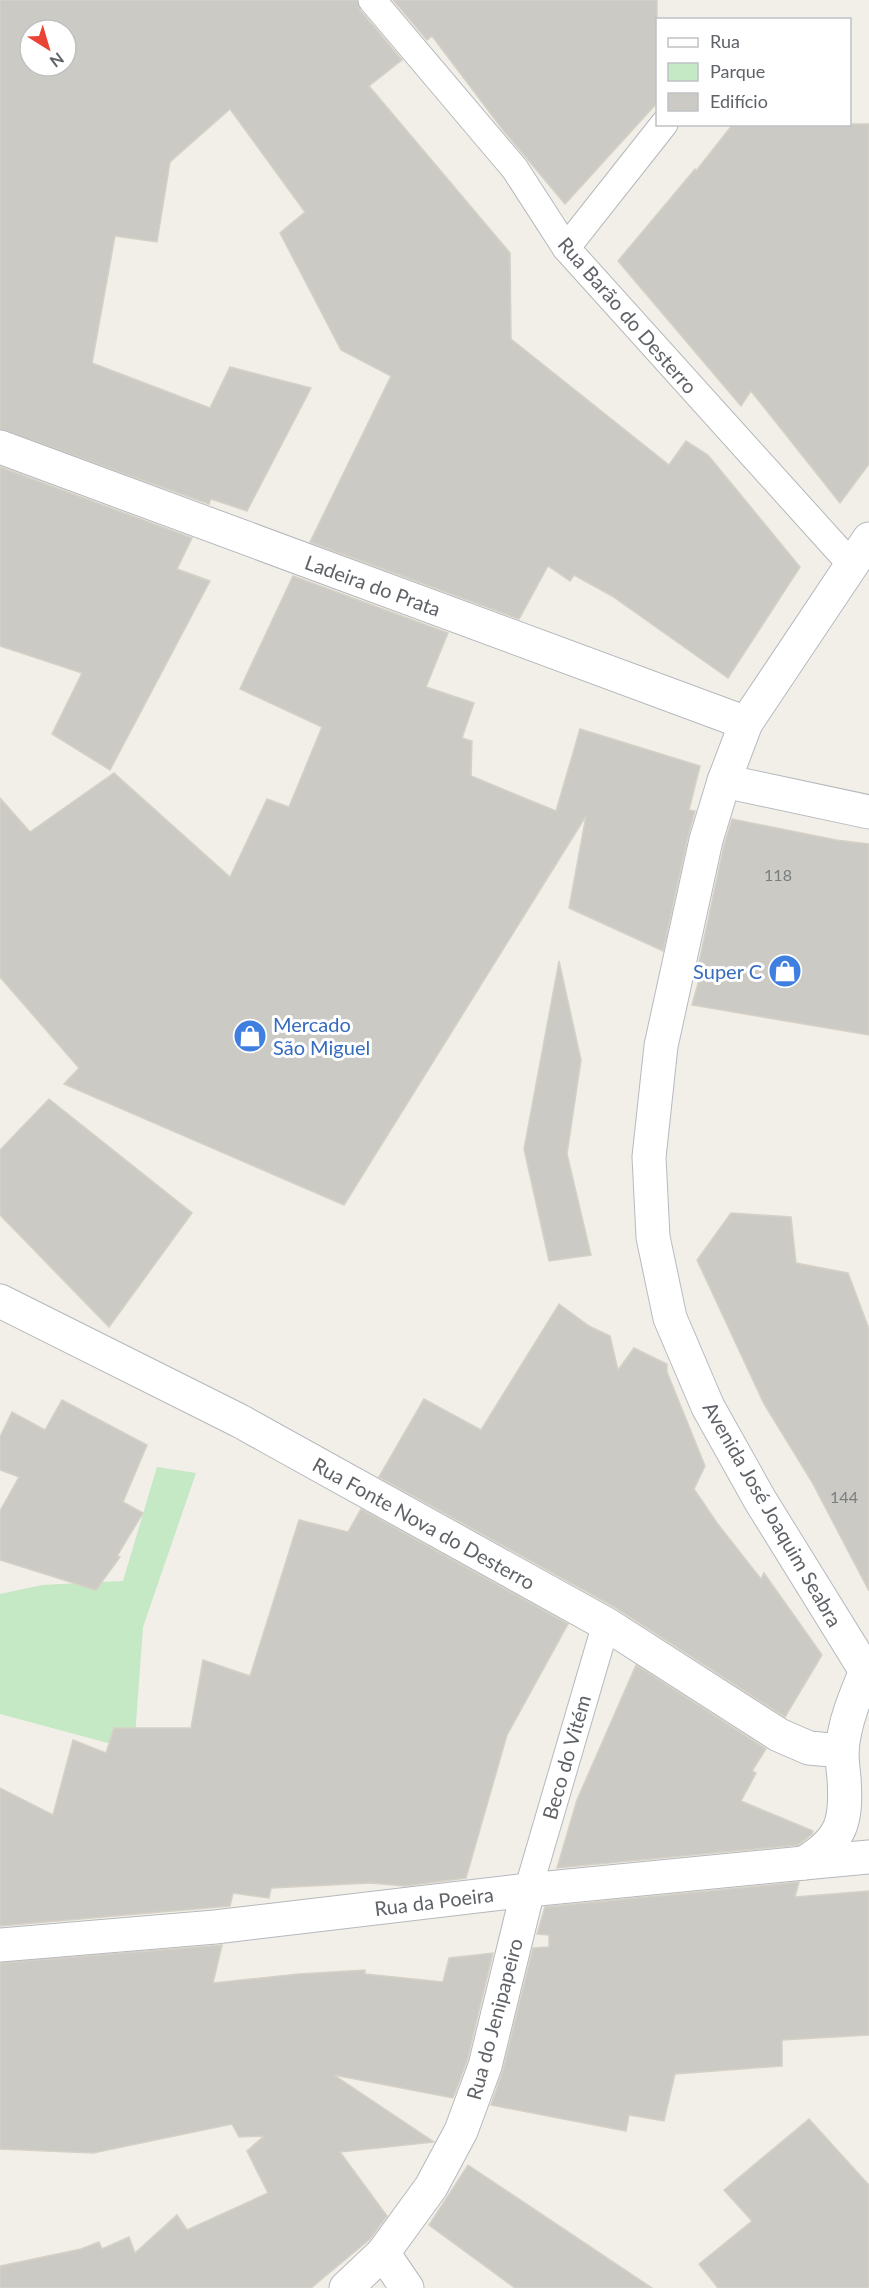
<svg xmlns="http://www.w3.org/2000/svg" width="869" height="2288" viewBox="0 0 869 2288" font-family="Lato,sans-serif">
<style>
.green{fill:#c5e8c5}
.building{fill:#cccac5;stroke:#d6d1c6;stroke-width:1.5;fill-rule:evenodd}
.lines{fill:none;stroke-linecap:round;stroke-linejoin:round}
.service-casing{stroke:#b5b8bc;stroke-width:29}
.pedestrian-casing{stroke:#b5b8bc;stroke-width:35}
.minor-casing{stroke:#b5b8bc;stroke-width:35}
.tertiary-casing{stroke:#b5b8bc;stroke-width:35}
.secondary-casing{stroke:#b6babf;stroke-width:35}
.service{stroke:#fff;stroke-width:27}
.pedestrian{stroke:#fff;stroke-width:33}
.minor{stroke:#fff;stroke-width:33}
.tertiary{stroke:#fff;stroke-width:33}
.secondary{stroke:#fff;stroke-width:33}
.labels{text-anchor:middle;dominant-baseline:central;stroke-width:6;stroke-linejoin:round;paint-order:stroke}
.number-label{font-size:16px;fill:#7a7d7f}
.street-label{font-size:20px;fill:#5f6368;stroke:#fff}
.shop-label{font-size:20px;fill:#366cbe;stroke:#fff;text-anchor:end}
</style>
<rect width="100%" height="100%" fill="#f1efe8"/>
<polygon class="green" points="157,1467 196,1473 143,1627 134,1750 0,1714 0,1594 42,1585 123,1581"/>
<g class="building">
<path d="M 0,0 L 357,0 L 360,10 L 402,60 L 369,86 L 510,253 L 511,339 L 669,465 L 686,441 L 708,455 L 800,567 L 728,678 L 612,596 L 574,575 L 570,581 L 548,566 L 519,619 L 310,542 L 391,376 L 341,350 L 280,233 L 305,212 L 230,109 L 170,162 L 157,242 L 115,236 L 92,363 L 210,408 L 230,367 L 311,388 L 247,511 L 211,499 L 209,504 L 0,429 ZM 30,30 L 66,30 L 66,66 L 30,66 Z"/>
<polygon points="393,0 657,0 657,103 565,204 503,130 432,36 427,40"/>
<polygon points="733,124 869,124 869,464 840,503 751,391 741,406 618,261 695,169 696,171"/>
<polygon points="0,467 192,538 177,569 210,581 110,770 52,734 82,673 0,646"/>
<polygon points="293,576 448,633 426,687 474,703 462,738 472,741 471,776 556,811 580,729 700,766 689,810 695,811 688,836 663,951 569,908 586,816 344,1205 64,1084 79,1068 0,977 0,798 30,832 114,773 230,877 267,799 289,807 322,727 240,689"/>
<polygon points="732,819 836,840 869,844 869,1035 692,1005 702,969 698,967 724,845"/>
<polygon points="559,961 581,1060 567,1154 591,1255 549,1261 524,1149"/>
<polygon points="49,1099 192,1213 109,1327 0,1215 0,1150"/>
<polygon points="731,1213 791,1217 796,1263 848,1273 869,1329 869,1591 812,1482 764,1404 697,1260"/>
<polygon points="559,1304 589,1326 610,1336 618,1370 634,1348 667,1364 667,1372 705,1466 694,1489 717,1523 761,1579 764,1573 822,1655 785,1717 616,1608 379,1477 424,1399 481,1430"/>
<polygon points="62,1400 147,1445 123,1502 143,1513 117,1556 120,1557 96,1590 0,1560 0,1511 19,1477 0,1470 0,1437 12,1412 45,1430"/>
<polygon points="361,1509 568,1624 507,1735 466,1878 405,1886 370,1883 271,1888 269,1898 233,1893 230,1906 0,1926 0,1788 53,1815 73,1740 106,1753 114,1728 191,1728 203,1660 250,1676 299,1520 348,1532"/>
<polygon points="636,1665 766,1749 752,1771 756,1773 741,1801 813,1831 812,1834 798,1845 557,1868 577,1800"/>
<polygon points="799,1882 795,1897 869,1891 869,2035 782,2040 782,2066 675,2074 664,2121 629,2115 626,2131 491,2105 503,2070 533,1948 549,1947 549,1935 537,1934 545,1907"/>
<polygon points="222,1945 213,1983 299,1974 365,1970 365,1974 443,1982 449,1958 493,1953 467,2061 453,2098 334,2075 434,2142 340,2152 387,2216 370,2239 311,2288 0,2288 0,2266 81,2249 99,2242 102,2249 129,2237 135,2253 177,2215 187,2230 268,2193 247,2151 264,2136 239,2137 232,2124 93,2153 0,2149 0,1963"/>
<polygon points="809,2119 869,2185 869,2288 718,2288 699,2264 752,2221 724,2190"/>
<polygon points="468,2165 652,2288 515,2288 429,2225"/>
</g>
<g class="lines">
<defs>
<g id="service">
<polyline points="372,0 515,169 566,248 851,564"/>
<polyline points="566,248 664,124"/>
<polyline points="528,1890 606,1624"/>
</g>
<polyline id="pedestrian" points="804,1863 869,1857"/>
<g id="minor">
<polyline points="724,781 869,812"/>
<polyline points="0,1301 240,1421 606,1624 779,1735 809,1748 842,1751"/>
<path d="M 0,1945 L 215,1927 L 528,1890 L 804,1863 C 842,1840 847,1822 844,1778 C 843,1769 842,1760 842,1751 C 844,1723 855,1697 866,1671"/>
<polyline points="383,2253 407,2288"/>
<polyline points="346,2288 383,2253 431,2187 461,2131 485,2066 528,1890"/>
</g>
<polyline id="tertiary" points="0,447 746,723"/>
<polyline id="secondary" points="869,539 746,723 724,781 706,840 661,1046 649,1157 653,1237 670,1318 708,1407 760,1500 869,1676"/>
</defs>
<use href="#service" class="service-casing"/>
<use href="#pedestrian" class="pedestrian-casing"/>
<use href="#minor" class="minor-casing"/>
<use href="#tertiary" class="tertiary-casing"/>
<use href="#secondary" class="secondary-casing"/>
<use href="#service" class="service"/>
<use href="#pedestrian" class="pedestrian"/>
<use href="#minor" class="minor"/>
<use href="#tertiary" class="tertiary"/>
<use href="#secondary" class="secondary"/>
</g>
<defs>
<symbol id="shop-disc" viewBox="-11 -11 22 22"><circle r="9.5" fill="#3f7fe0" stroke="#fff"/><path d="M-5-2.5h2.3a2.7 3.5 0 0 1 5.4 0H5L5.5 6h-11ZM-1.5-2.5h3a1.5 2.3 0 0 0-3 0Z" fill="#fff"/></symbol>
</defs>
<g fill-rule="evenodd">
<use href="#shop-disc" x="766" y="952" width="38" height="38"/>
<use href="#shop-disc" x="231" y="1017" width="38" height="38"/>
</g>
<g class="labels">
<g class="number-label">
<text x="778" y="874">118</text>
<text x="844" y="1496">144</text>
</g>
<g class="street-label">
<text transform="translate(628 315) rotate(49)">Rua Barão do Desterro</text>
<text transform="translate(373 585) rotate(20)">Ladeira do Prata</text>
<text transform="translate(773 1514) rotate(60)">Avenida José Joaquim Seabra</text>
<text transform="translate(424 1523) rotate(29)">Rua Fonte Nova do Desterro</text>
<text transform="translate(566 1757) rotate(-74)">Beco do Vitém</text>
<text transform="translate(434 1901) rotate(-7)">Rua da Poeira</text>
<text transform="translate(494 2019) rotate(-75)">Rua do Jenipapeiro</text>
</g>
<g class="shop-label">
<text x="762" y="971">Super C</text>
<text x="273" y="1024" text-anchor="start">Mercado<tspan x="273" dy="23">São Miguel</tspan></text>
</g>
</g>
<rect x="656" y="18" width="195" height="108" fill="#ffffff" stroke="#bfc1c3" stroke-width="1.5"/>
<rect x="668" y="38" width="30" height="9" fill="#ffffff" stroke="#bfc1c3" stroke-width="1.5"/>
<text x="710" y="48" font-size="18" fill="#5f6368">Rua</text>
<rect x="668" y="63" width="30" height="18" fill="#c5e8c5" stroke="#bfc1c3" stroke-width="1.5"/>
<text x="710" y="78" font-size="18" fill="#5f6368">Parque</text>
<rect x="668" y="93" width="30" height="18" fill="#cccac5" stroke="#bfc1c3" stroke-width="1.5"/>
<text x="710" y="108" font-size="18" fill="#5f6368">Edifício</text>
<g transform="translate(48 48) rotate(143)"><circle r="28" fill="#ffffff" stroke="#bfc1c3" stroke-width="1.5"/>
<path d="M0-4.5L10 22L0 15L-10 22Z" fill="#ea4335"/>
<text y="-9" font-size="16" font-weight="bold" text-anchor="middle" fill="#5f6368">N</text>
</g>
</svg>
